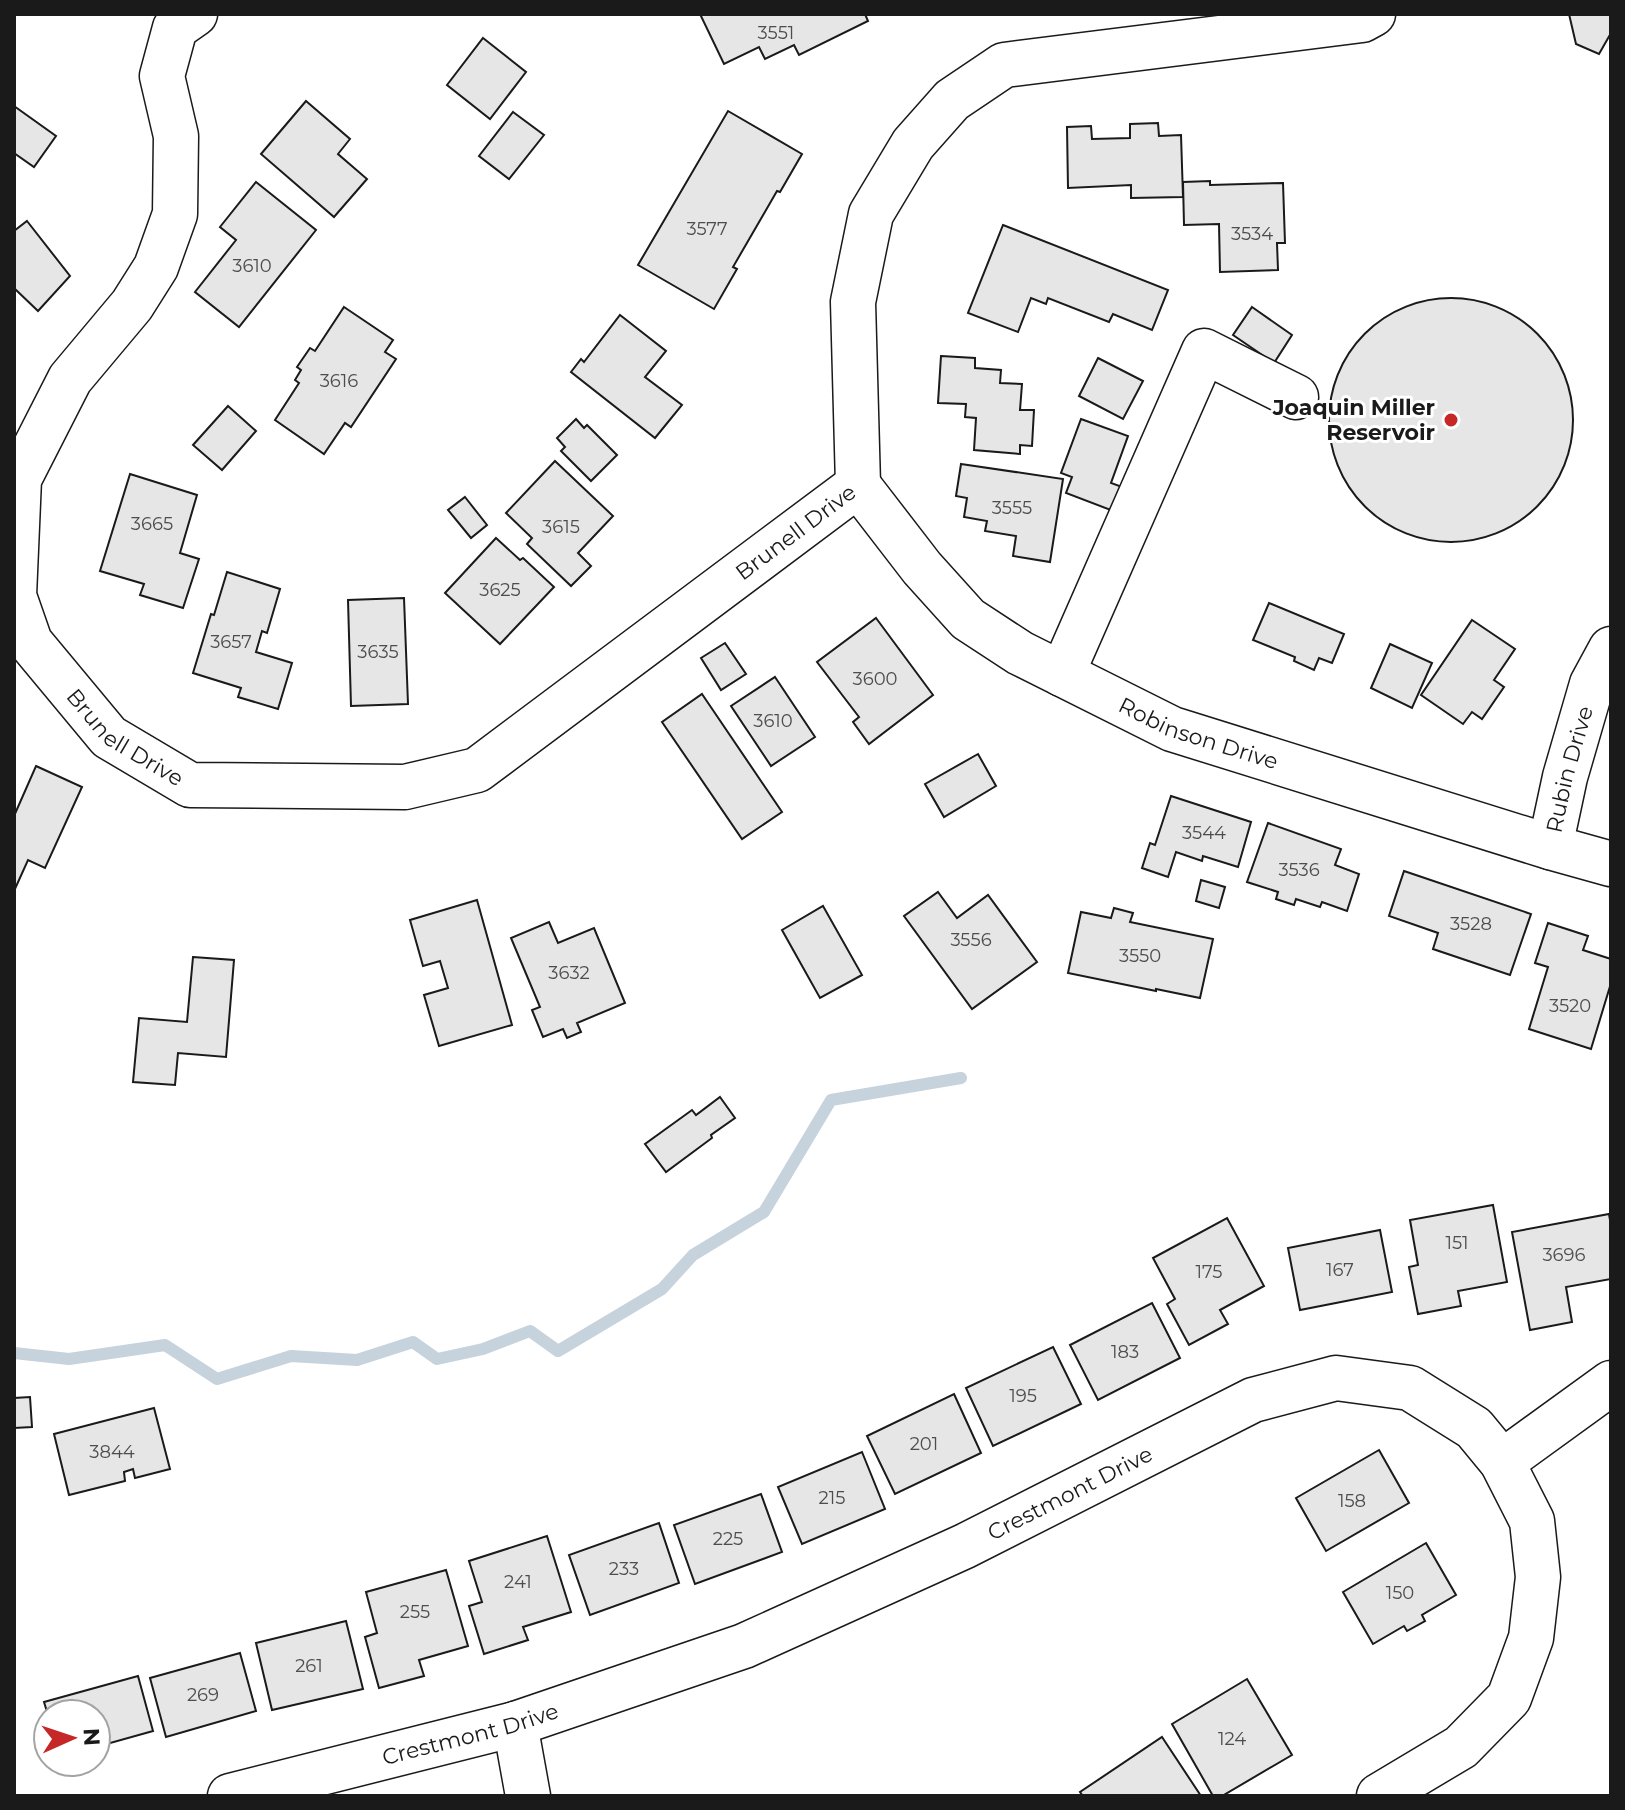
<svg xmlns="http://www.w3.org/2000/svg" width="1625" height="1810" viewBox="0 0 1625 1810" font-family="Montserrat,sans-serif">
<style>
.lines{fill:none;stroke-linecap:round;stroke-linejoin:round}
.stream{stroke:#c6d2dc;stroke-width:12}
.building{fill:#e6e6e6;stroke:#1a1a1a;stroke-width:2}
.minor-casing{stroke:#1a1a1a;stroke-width:47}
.minor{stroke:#fff;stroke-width:44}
.poi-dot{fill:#c62828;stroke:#fff;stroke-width:3}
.labels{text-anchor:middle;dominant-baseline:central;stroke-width:6;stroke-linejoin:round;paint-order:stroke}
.number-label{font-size:18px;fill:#4d4d4d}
.poi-label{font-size:22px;font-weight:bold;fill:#1a1a1a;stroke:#fff;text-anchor:end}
.street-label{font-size:22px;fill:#1a1a1a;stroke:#fff}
</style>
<rect width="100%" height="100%" fill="#fff"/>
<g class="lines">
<polyline class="stream" points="14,1353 69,1359 165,1345 217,1379 291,1356 357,1360 413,1342 437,1359 483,1349 530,1331 558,1351 662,1289 693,1255 764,1212 831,1100 961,1078"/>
</g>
<g class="building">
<polygon points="700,14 865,14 868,21 799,55 794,45 765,59 759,47 724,64"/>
<polygon points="1569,14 1611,14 1611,33 1599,54 1576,44"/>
<polygon points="483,38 526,72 490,119 447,85"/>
<polygon points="306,101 350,139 338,154 367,179 334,217 261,154"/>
<polygon points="14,106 56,136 34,167 14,153"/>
<polygon points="728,111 802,154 780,192 777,191 733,267 737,269 714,309 638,265"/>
<polygon points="513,112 544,135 509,179 479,156"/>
<polygon points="1158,123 1159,136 1181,135 1183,197 1131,198 1131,185 1068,188 1067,127 1091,126 1092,139 1130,138 1130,124"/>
<polygon points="1210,181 1210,185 1283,183 1285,243 1277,243 1278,270 1220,272 1219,224 1184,225 1183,182"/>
<polygon points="256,182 316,230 239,327 195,292 236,240 220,227"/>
<polygon points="27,221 70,276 38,311 14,288 14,231"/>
<polygon points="1003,225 1168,290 1152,330 1113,314 1109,322 1048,298 1046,304 1031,298 1018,332 968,313"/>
<circle cx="1451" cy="420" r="122"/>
<polygon points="344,307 393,340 385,352 396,359 351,427 345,423 324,454 275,420 299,383 295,380 301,370 297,367 310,348 315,351"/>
<polygon points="1252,307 1292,335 1274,363 1233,335"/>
<polygon points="620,315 666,351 645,377 682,405 655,438 571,372 581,359 584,362"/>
<polygon points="941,356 975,358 975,368 1001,370 1000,383 1022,384 1020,410 1034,410 1032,446 1020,445 1020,454 974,450 976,418 965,417 966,404 938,403"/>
<polygon points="1098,358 1143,381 1123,419 1079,396"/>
<polygon points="228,406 256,431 222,470 193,445"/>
<polygon points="576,419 584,428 587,425 617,455 591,481 561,451 565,447 557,438"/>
<polygon points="1081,419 1128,436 1111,483 1125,488 1116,512 1066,493 1072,477 1061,473"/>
<polygon points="555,461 613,516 578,553 591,566 571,586 527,544 532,538 506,513"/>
<polygon points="961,464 1063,479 1050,562 1013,556 1016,536 985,531 987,521 964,517 967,498 956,496"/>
<polygon points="130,474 197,495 180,553 199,559 183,608 140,595 144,584 100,571"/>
<polygon points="465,497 487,525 471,538 448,510"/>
<polygon points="496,538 520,560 523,558 554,587 500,644 445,593"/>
<polygon points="227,572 280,589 267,633 262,631 256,652 292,663 278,709 238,697 241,688 193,673 211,614 214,615"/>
<polygon points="404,598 408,704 351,706 348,600"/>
<polygon points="1269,603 1344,634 1332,663 1319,658 1314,670 1294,661 1295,657 1253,640"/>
<polygon points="876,618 933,695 869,744 853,722 859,717 817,662"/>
<polygon points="1472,620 1515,649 1494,680 1504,687 1482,719 1472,712 1463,724 1421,695"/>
<polygon points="725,643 746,674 721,690 701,658"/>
<polygon points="1390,644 1432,663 1412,708 1371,688"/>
<polygon points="775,677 815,737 771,766 731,706"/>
<polygon points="702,694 782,812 742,839 662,722"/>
<polygon points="978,754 996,786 944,817 925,784"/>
<polygon points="36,766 82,787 45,868 28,860 14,891 14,816"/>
<polygon points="1171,796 1251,822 1238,867 1203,856 1202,861 1176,852 1168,877 1142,868 1150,843 1155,845"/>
<polygon points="1268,823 1341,849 1335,865 1359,874 1347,911 1322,902 1320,907 1296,899 1294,905 1276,899 1278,892 1247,882"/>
<polygon points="1404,871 1531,914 1510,975 1433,949 1438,933 1389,916"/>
<polygon points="1201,880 1225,887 1219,908 1196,901"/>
<polygon points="938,892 957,918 988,895 1037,962 972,1009 904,916"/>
<polygon points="477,900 512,1025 439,1046 424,995 448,988 440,961 423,966 410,920"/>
<polygon points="823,906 862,975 820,998 782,930"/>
<polygon points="1114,908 1133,913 1130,922 1213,939 1200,998 1156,989 1156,991 1068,973 1081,912 1111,918"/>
<polygon points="549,922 558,943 594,928 625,1003 577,1023 581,1032 567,1038 563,1029 543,1037 532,1010 540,1007 511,938"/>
<polygon points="1548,923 1588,936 1583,950 1611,959 1611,983 1591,1049 1529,1029 1548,967 1535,963"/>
<polygon points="193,957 234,960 226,1057 178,1053 175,1085 133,1082 139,1018 187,1022"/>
<polygon points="720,1097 735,1118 711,1135 712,1138 666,1172 645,1144 692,1110 696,1115"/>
<polygon points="1493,1205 1507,1282 1458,1291 1461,1306 1418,1314 1409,1267 1418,1265 1410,1220"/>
<polygon points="1609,1214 1611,1226 1611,1279 1566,1287 1572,1322 1530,1330 1512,1232"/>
<polygon points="1227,1218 1264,1286 1220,1310 1228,1324 1189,1345 1167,1304 1175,1299 1153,1258"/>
<polygon points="1380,1230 1392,1292 1300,1310 1288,1248"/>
<polygon points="1152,1303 1180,1358 1098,1400 1070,1345"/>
<polygon points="1053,1347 1081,1404 993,1446 966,1388"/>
<polygon points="954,1394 981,1453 895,1494 867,1436"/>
<polygon points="30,1397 32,1427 14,1428 14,1398"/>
<polygon points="154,1408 170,1469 135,1478 133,1469 124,1472 125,1481 69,1495 54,1434"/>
<polygon points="1379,1450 1409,1503 1326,1551 1296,1498"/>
<polygon points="862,1452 885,1509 802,1544 778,1487"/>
<polygon points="761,1494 782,1552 695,1584 674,1525"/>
<polygon points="659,1523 679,1583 590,1615 569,1555"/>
<polygon points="547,1536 571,1612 523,1627 528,1640 484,1654 469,1606 482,1602 469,1561"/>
<polygon points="1426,1543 1456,1595 1422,1615 1425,1621 1407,1631 1404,1626 1373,1644 1343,1592"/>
<polygon points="446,1570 468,1646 419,1660 424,1676 379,1688 365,1637 377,1633 366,1592"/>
<polygon points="346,1621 363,1689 272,1710 256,1643"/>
<polygon points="240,1653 256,1711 166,1737 150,1678"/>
<polygon points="138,1676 153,1731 96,1747 96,1714 48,1715 44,1702"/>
<polygon points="1247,1679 1292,1755 1222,1796 1213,1796 1172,1724"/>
<polygon points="1162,1737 1201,1796 1083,1796 1080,1792"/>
</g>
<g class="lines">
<defs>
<g id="minor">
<path id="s1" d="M 195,14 L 175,28 L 162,76 L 176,136 L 175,214 L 156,267 L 132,305 L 70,379 L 19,479 L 14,596 L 30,642 L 109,737 L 190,785 L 405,787 L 477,770 L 858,485"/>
<path id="s2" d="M 858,485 L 922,568 L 968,619 L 1020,653 L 1172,729 L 1550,847 L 1611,864"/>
<polyline points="858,485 853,302 871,214 913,144 952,100 1004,65 1362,20 1373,14"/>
<polyline points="1062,674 1204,351 1296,397"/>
<path id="s3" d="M 1550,847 L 1565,777 L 1592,684 L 1611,649"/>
<polyline points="1502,1462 1611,1383"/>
<polyline points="515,1724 528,1796"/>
<path id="s4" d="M 230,1796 L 515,1724 L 744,1646 L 965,1546 L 1253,1400 L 1336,1378 L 1410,1388 L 1474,1428 L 1502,1462 L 1532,1521 L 1538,1577 L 1531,1638 L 1509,1698 L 1461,1747 L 1379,1796"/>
</g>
</defs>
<use href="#minor" class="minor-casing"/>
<use href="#minor" class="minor"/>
</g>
<circle class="poi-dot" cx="1451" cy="420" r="8"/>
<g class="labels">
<g class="number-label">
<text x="776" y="33">3551</text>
<text x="707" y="229">3577</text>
<text x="1252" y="234">3534</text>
<text x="252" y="266">3610</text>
<text x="339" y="381">3616</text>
<text x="1012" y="508">3555</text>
<text x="152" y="524">3665</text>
<text x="561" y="527">3615</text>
<text x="500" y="590">3625</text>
<text x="231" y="642">3657</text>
<text x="378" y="652">3635</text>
<text x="875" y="679">3600</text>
<text x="773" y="721">3610</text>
<text x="1204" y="833">3544</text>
<text x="1299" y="870">3536</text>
<text x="1471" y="924">3528</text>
<text x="971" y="940">3556</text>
<text x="1140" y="956">3550</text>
<text x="569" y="973">3632</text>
<text x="1570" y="1006">3520</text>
<text x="1457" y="1243">151</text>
<text x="1564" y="1255">3696</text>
<text x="1340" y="1270">167</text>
<text x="1209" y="1272">175</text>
<text x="1125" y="1352">183</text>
<text x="1023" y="1396">195</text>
<text x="924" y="1444">201</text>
<text x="112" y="1452">3844</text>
<text x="832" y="1498">215</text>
<text x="1352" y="1501">158</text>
<text x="728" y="1539">225</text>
<text x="624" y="1569">233</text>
<text x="518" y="1582">241</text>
<text x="1400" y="1593">150</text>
<text x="415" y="1612">255</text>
<text x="309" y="1666">261</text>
<text x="203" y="1695">269</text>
<text x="1232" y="1739">124</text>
</g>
<g class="poi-label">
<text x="1435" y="407">Joaquin Miller<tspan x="1435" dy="25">Reservoir</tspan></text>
</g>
<g class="street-label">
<text stroke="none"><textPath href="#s1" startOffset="1594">Brunell Drive</textPath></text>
<text stroke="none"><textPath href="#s2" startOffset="432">Robinson Drive</textPath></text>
<text stroke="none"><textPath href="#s1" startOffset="826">Brunell Drive</textPath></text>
<text stroke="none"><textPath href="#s3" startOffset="80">Rubin Drive</textPath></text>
<text stroke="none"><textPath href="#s4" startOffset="896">Crestmont Drive</textPath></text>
<text stroke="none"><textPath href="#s4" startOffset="248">Crestmont Drive</textPath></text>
</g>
</g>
<rect width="1625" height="1810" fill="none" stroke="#1a1a1a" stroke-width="32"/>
<g transform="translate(72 1738) rotate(87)"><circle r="38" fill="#ffffff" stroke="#a3a3a3" stroke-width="2"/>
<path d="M0-6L14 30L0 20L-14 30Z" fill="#c62828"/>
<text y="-12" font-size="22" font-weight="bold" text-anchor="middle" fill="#1a1a1a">N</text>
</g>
</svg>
